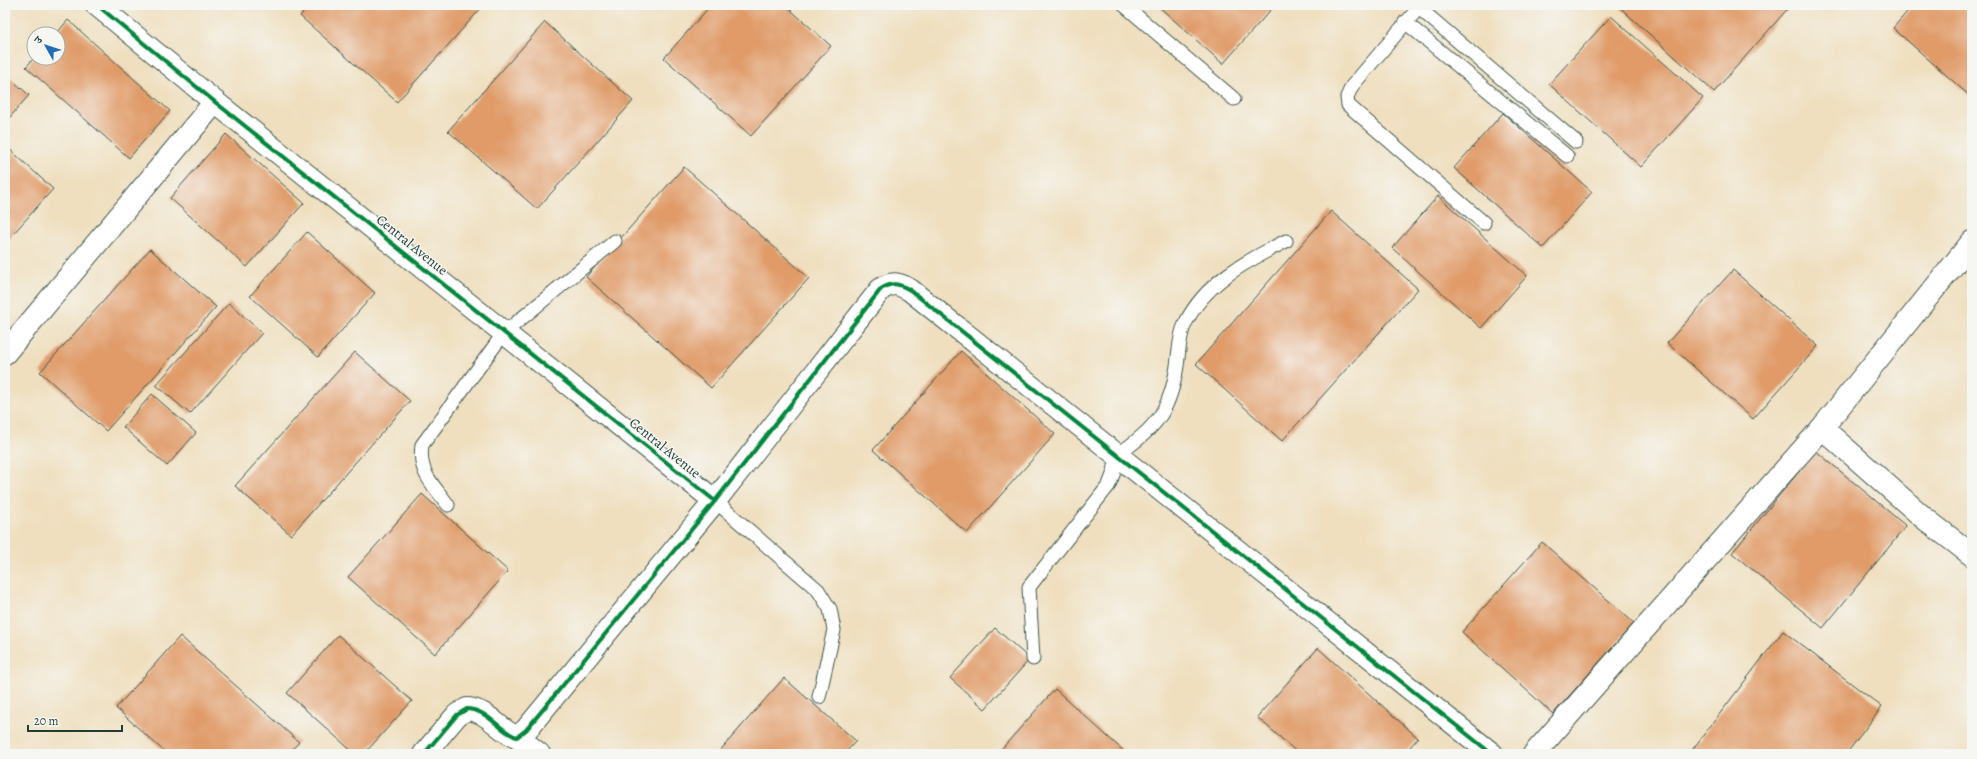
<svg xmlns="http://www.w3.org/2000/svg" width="1977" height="759" viewBox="0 0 1977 759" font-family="Alegreya,'Noto Serif Devanagari',serif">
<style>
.building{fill:#e09b69}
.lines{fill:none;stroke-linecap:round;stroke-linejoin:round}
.lane-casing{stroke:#3e5549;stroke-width:15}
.street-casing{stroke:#3e5549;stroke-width:24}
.secondary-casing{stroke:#3e5549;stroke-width:24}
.lane{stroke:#fff;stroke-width:13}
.street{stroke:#fff;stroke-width:22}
.secondary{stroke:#fff;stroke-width:22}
.cycleway-casing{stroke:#f6f6f2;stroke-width:6}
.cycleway{stroke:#00873e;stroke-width:4}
.labels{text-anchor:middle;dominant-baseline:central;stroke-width:3;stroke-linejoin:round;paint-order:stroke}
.street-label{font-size:14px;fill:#1f3d34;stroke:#f6f6f2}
</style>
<rect width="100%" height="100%" fill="#f6f6f2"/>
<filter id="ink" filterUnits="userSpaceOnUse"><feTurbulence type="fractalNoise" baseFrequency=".025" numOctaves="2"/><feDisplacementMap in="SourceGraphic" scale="8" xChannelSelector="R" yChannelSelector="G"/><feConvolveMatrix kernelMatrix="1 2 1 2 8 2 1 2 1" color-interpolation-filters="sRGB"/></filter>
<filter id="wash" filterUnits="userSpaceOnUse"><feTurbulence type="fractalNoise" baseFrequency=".012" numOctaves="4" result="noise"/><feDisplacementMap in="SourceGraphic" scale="16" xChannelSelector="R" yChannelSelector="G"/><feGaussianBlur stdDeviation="0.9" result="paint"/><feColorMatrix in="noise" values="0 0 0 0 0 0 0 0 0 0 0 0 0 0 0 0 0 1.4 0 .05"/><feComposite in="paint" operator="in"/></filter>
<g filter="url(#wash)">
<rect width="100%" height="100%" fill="#efdfbf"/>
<g id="blocks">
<g class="building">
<polygon points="310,5 484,5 397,102 300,16"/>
<polygon points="711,5 785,5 831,46 751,136 664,58"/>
<polygon points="1157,5 1275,5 1223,64"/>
<polygon points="1617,5 1791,5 1714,92"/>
<polygon points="1913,5 1972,5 1972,98 1893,28"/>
<polygon points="1611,16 1703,98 1641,167 1549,84"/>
<polygon points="68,20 170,111 129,158 26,67 34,58 58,58 58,34 56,34"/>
<polygon points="545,22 633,101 537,209 448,131"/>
<polygon points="5,74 29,95 5,123"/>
<polygon points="1503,113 1592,192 1543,248 1454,168"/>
<polygon points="226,134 304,203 247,267 170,198"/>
<polygon points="5,145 53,189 5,243"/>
<polygon points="684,167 809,278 711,388 586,277"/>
<polygon points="1438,196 1527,276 1481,328 1392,248"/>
<polygon points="1331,211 1418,289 1282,441 1196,364"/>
<polygon points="307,232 375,293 318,357 250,296"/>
<polygon points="150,249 216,307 106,431 40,372"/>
<polygon points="1733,270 1818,346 1753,419 1667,343"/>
<polygon points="229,303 262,333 190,414 156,385"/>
<polygon points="961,351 1055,434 967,533 873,450"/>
<polygon points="355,352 410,401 291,535 235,486"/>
<polygon points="152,394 196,433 167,466 123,427"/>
<polygon points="1816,451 1906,526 1823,628 1732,553"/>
<polygon points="422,494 508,571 435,654 348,577"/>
<polygon points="1542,542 1634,623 1553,714 1462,632"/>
<polygon points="995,628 1030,659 985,709 950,678"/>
<polygon points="1783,631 1882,707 1846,754 1689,754"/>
<polygon points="338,635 412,701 364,754 355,754 287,693"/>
<polygon points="180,636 299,742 288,754 167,754 116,708"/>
<polygon points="1318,648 1418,738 1404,754 1299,754 1257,717"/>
<polygon points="784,678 856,741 844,754 717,754"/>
<polygon points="1055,689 1127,754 997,754"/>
</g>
</g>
</g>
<g filter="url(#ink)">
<use href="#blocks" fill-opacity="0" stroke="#3e5549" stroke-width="1"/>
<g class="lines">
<defs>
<g id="lane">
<polyline points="1124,5 1234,99"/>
<polyline points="1421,5 1352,86 1347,97 1348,105 1484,223"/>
<polyline points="1419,8 1576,142"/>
<polyline points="1405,22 1567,156"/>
<polyline points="715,501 818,590 830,609 834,630 819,697"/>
<path d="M 448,505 C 433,484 418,473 422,445 L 504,333 L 615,241"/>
<path d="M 1033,659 L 1029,587 L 1109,485 L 1114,472 L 1117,455 C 1155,429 1170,412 1177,366 C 1179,353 1179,336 1185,324 C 1205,282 1247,261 1286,241"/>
</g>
<g id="street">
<polyline points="5,353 215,102"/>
<polyline points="1822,428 1924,518 1972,555"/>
<polyline points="517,737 539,754"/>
<path d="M 424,754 L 457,715 L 467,709 C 487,710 497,728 514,736 L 517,737 L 526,730 L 715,501 L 881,289 C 892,282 898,283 910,290 L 1492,754"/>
<polyline points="1534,754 1822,428 1972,242"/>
</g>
<polyline id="secondary" points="97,5 215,102 715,501"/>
</defs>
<use href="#lane" class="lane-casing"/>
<use href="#street" class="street-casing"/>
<use href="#secondary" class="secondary-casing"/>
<use href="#lane" class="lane"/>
<use href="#street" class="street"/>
<use href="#secondary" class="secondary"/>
<defs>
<g id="cycleway">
<polyline points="97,5 215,102 715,501"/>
<path d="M 424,754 L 457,715 L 467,709 C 487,710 497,728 514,736 L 517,737 L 526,730 L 715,501 L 881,289 C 892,282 898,283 910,290 L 1492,754"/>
</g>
</defs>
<use href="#cycleway" class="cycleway-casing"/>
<use href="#cycleway" class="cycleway"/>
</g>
</g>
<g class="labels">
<g class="street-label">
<text transform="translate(412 245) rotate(39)">Central Avenue</text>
<text transform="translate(665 448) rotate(39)">Central Avenue</text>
</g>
</g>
<rect width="1977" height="759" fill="none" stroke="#f6f6f2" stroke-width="20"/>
<g transform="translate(46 46) rotate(309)"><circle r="19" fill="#f6f6f2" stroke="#a0aca6"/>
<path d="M0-3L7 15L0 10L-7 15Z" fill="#1f6fb2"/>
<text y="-6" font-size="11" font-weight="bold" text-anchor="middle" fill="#1f3d34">उ</text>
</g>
<path d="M28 725v6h94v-6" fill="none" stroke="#1f3d34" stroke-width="2"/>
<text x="34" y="725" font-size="12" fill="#1f3d34" stroke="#f6f6f2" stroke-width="3" paint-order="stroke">20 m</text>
</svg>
